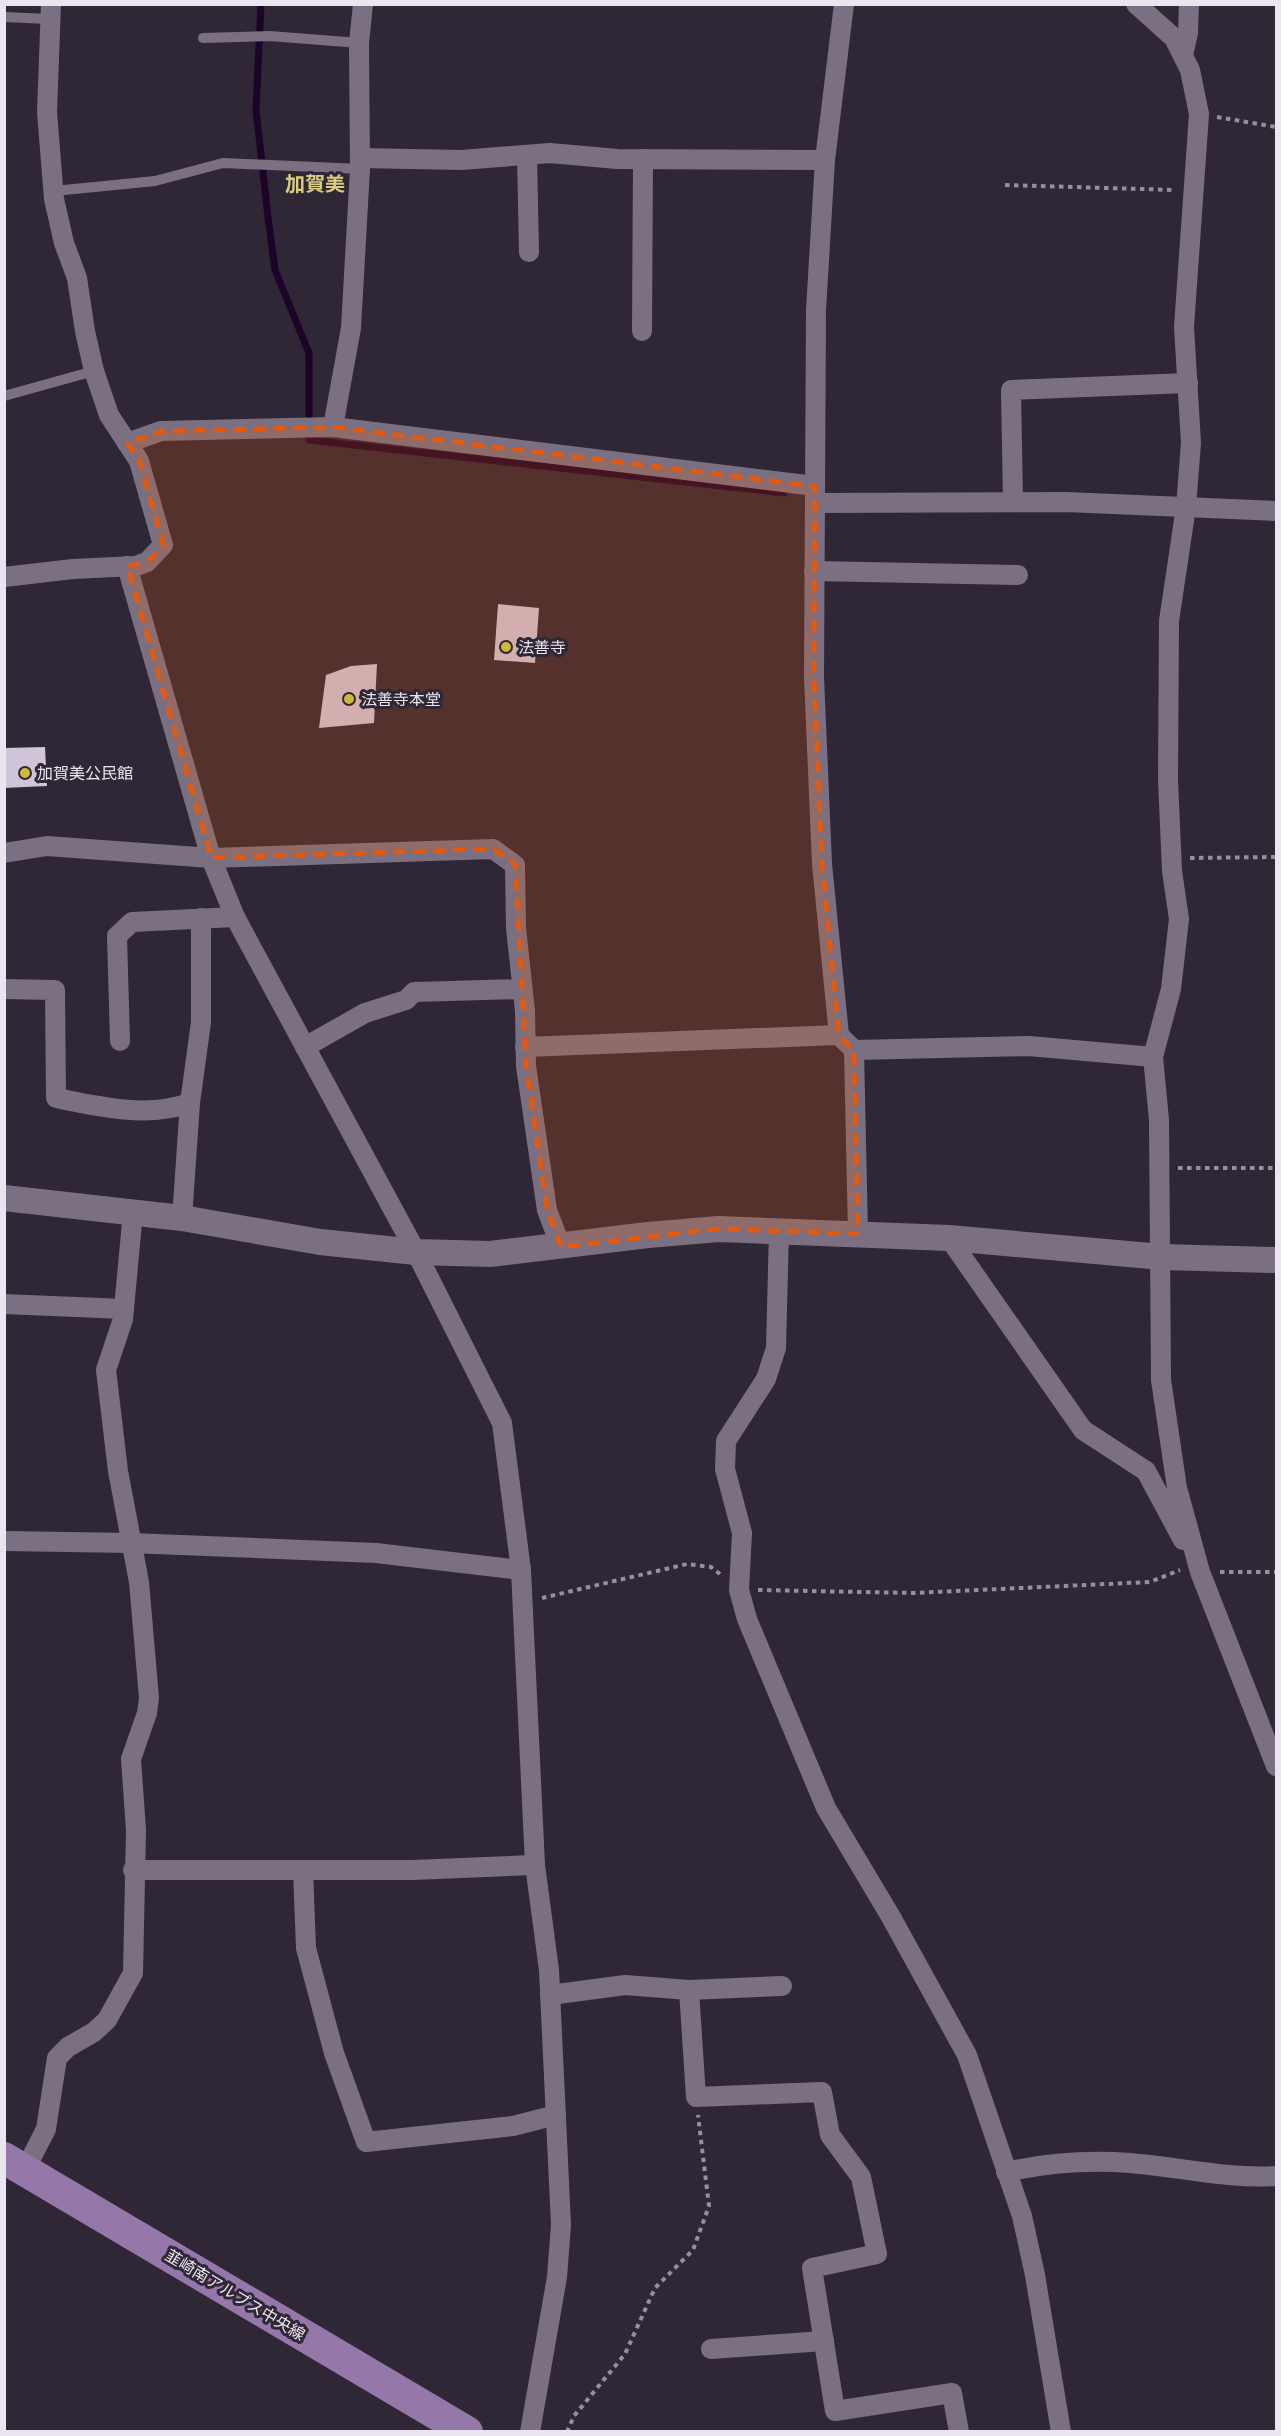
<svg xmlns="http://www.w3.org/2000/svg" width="1281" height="2436" viewBox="0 0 1281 2436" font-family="'Roboto Serif','Noto Sans JP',serif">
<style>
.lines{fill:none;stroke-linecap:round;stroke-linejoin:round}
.stream{stroke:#1c0329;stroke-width:7}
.building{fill:#cfc4d8}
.path{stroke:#968f9c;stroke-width:4;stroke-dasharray:4.5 4.5;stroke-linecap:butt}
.service{stroke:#7a7082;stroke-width:10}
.minor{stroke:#7a7082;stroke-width:20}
.tertiary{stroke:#7a7082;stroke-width:26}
.primary{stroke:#9577aa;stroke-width:32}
.marked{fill:#e8590c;fill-opacity:0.2;stroke:#e8590c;stroke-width:4.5;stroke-dasharray:12 8;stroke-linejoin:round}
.poi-dot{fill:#ccb938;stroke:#302736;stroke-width:2}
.labels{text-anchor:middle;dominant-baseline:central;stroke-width:6;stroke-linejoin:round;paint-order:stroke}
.poi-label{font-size:16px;fill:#ebe5f0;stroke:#302736;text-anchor:start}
.street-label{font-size:16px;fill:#ebe5f0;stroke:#302736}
.quarter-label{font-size:20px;font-weight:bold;fill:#d8cc7e;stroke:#302736}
</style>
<rect width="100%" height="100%" fill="#302736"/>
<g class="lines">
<polyline class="stream" points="261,4 256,110 268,217 275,270 309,353 309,440 784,493"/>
</g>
<g class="building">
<polygon points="498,604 539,608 535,663 494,660"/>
<polygon points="377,664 374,723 319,728 326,675 351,666"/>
<polygon points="45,747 47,786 4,788 4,748"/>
</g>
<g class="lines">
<g class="path">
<polyline points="1217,117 1276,127"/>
<polyline points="1005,185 1175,190"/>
<polyline points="1190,858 1276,857"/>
<polyline points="1178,1168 1276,1168"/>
<polyline points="1220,1572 1276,1572"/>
<polyline points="758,1590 913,1593 1150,1582 1180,1570"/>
<polyline points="542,1598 687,1564 711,1567 720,1574"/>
<polyline points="567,2432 574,2416 625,2354 655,2288 693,2250 709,2206 698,2115"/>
</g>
<g class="service">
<polyline points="4,17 49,19"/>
<polyline points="203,38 270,36 359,43"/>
<polyline points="54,191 155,181 223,163 360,169"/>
<polyline points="4,396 94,371"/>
</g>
<g class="minor">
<polyline points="844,4 825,160 816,310 814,677 822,864 839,1035 854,1050 858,1234"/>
<polyline points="1136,4 1174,38 1190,70 1199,114 1184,327 1191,443 1186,507 1169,621 1168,780 1172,871 1179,919 1171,989 1153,1057 1159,1120 1161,1380 1177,1488 1200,1572 1276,1766"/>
<polyline points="1183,55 1188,33 1189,4"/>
<polyline points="527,155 529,252"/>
<polyline points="360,158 461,160 550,153 617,159 825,160"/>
<polyline points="642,331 643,159"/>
<polyline points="333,427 351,328 360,169 359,43 363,4"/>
<polyline points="127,443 161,431 333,427 815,486"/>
<polyline points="1013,502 1011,390 1188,383"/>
<polyline points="815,503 1066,502 1276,511"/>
<polyline points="127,566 211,858 235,917 416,1252 502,1423 521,1570 535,1865 549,1970 561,2225 557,2277 530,2432"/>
<polyline points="814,571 1018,575"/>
<polyline points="4,577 73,569 136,566 147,562 163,545 139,461 109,415 94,371 85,331 77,278 64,243 54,199 47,112 51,4"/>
<polyline points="4,853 47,846 211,858 493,849 515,865 516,928 525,1011 526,1066 547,1210 561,1247"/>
<path d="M 4,989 L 55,990 L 56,1098 C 100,1107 147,1118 190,1103 L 201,1022 L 201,918"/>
<polyline points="120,1041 117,936 132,922 235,917"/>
<polyline points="305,1047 365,1013 406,1000 414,992 522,989"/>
<polyline points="525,1047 839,1035"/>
<polyline points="854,1050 1029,1046 1153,1057"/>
<polyline points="182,1218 190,1103"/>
<polyline points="779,1231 776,1348 766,1379 726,1441 725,1469 742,1533 739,1590 747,1619 826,1808 891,1917 967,2055 1022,2216 1035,2275 1061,2432"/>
<polyline points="949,1238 1083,1430 1146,1471 1183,1540"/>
<polyline points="4,1304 124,1309"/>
<polyline points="4,1541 131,1543 376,1553 521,1570"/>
<polyline points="133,1870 413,1870 535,1865"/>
<polyline points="303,1870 306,1948 334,2053 366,2142 513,2126 556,2115"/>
<polyline points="689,1990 782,1986"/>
<polyline points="550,1995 625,1985 689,1990 696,2097 822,2092 830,2135 861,2177 877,2254 812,2268 835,2411 952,2393 959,2432"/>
<polyline points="25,2170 46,2129 57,2058 68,2047 94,2032 107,2020 133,1973 136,1830 131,1759 147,1713 149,1698 139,1582 118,1471 106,1370 123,1319 133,1212"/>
<path d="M 1006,2172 C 1046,2163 1090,2160 1130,2163 C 1179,2167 1227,2179 1276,2176"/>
<polyline points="711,2349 824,2341"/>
</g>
<polyline class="tertiary" points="4,1198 182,1218 320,1242 416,1252 490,1254 648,1235 718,1229 949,1238 1162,1257 1276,1260"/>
<polyline class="primary" points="4,2158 467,2432"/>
</g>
<path class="marked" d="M 333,427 L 815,486 L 814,677 L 822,864 L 839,1035 L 854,1050 L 858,1234 L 718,1229 L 561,1247 L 547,1210 L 526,1066 L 515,865 L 493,849 L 211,858 L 127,566 L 147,562 L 163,545 L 139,461 L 127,443 L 161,431 Z"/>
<g class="poi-dot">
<circle cx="506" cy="647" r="6"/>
<circle cx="349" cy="699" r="6"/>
<circle cx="25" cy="773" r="6"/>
</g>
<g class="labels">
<g class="poi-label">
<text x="518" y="647">法善寺</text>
<text x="361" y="699">法善寺本堂</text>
<text x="37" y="773">加賀美公民館</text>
</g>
<g class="street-label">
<text transform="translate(235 2295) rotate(31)">韮崎南アルプス中央線</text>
</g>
<g class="quarter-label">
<text x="315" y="184">加賀美</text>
</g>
</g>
<rect width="1281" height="2436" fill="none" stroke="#ebe5f0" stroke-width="12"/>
</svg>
